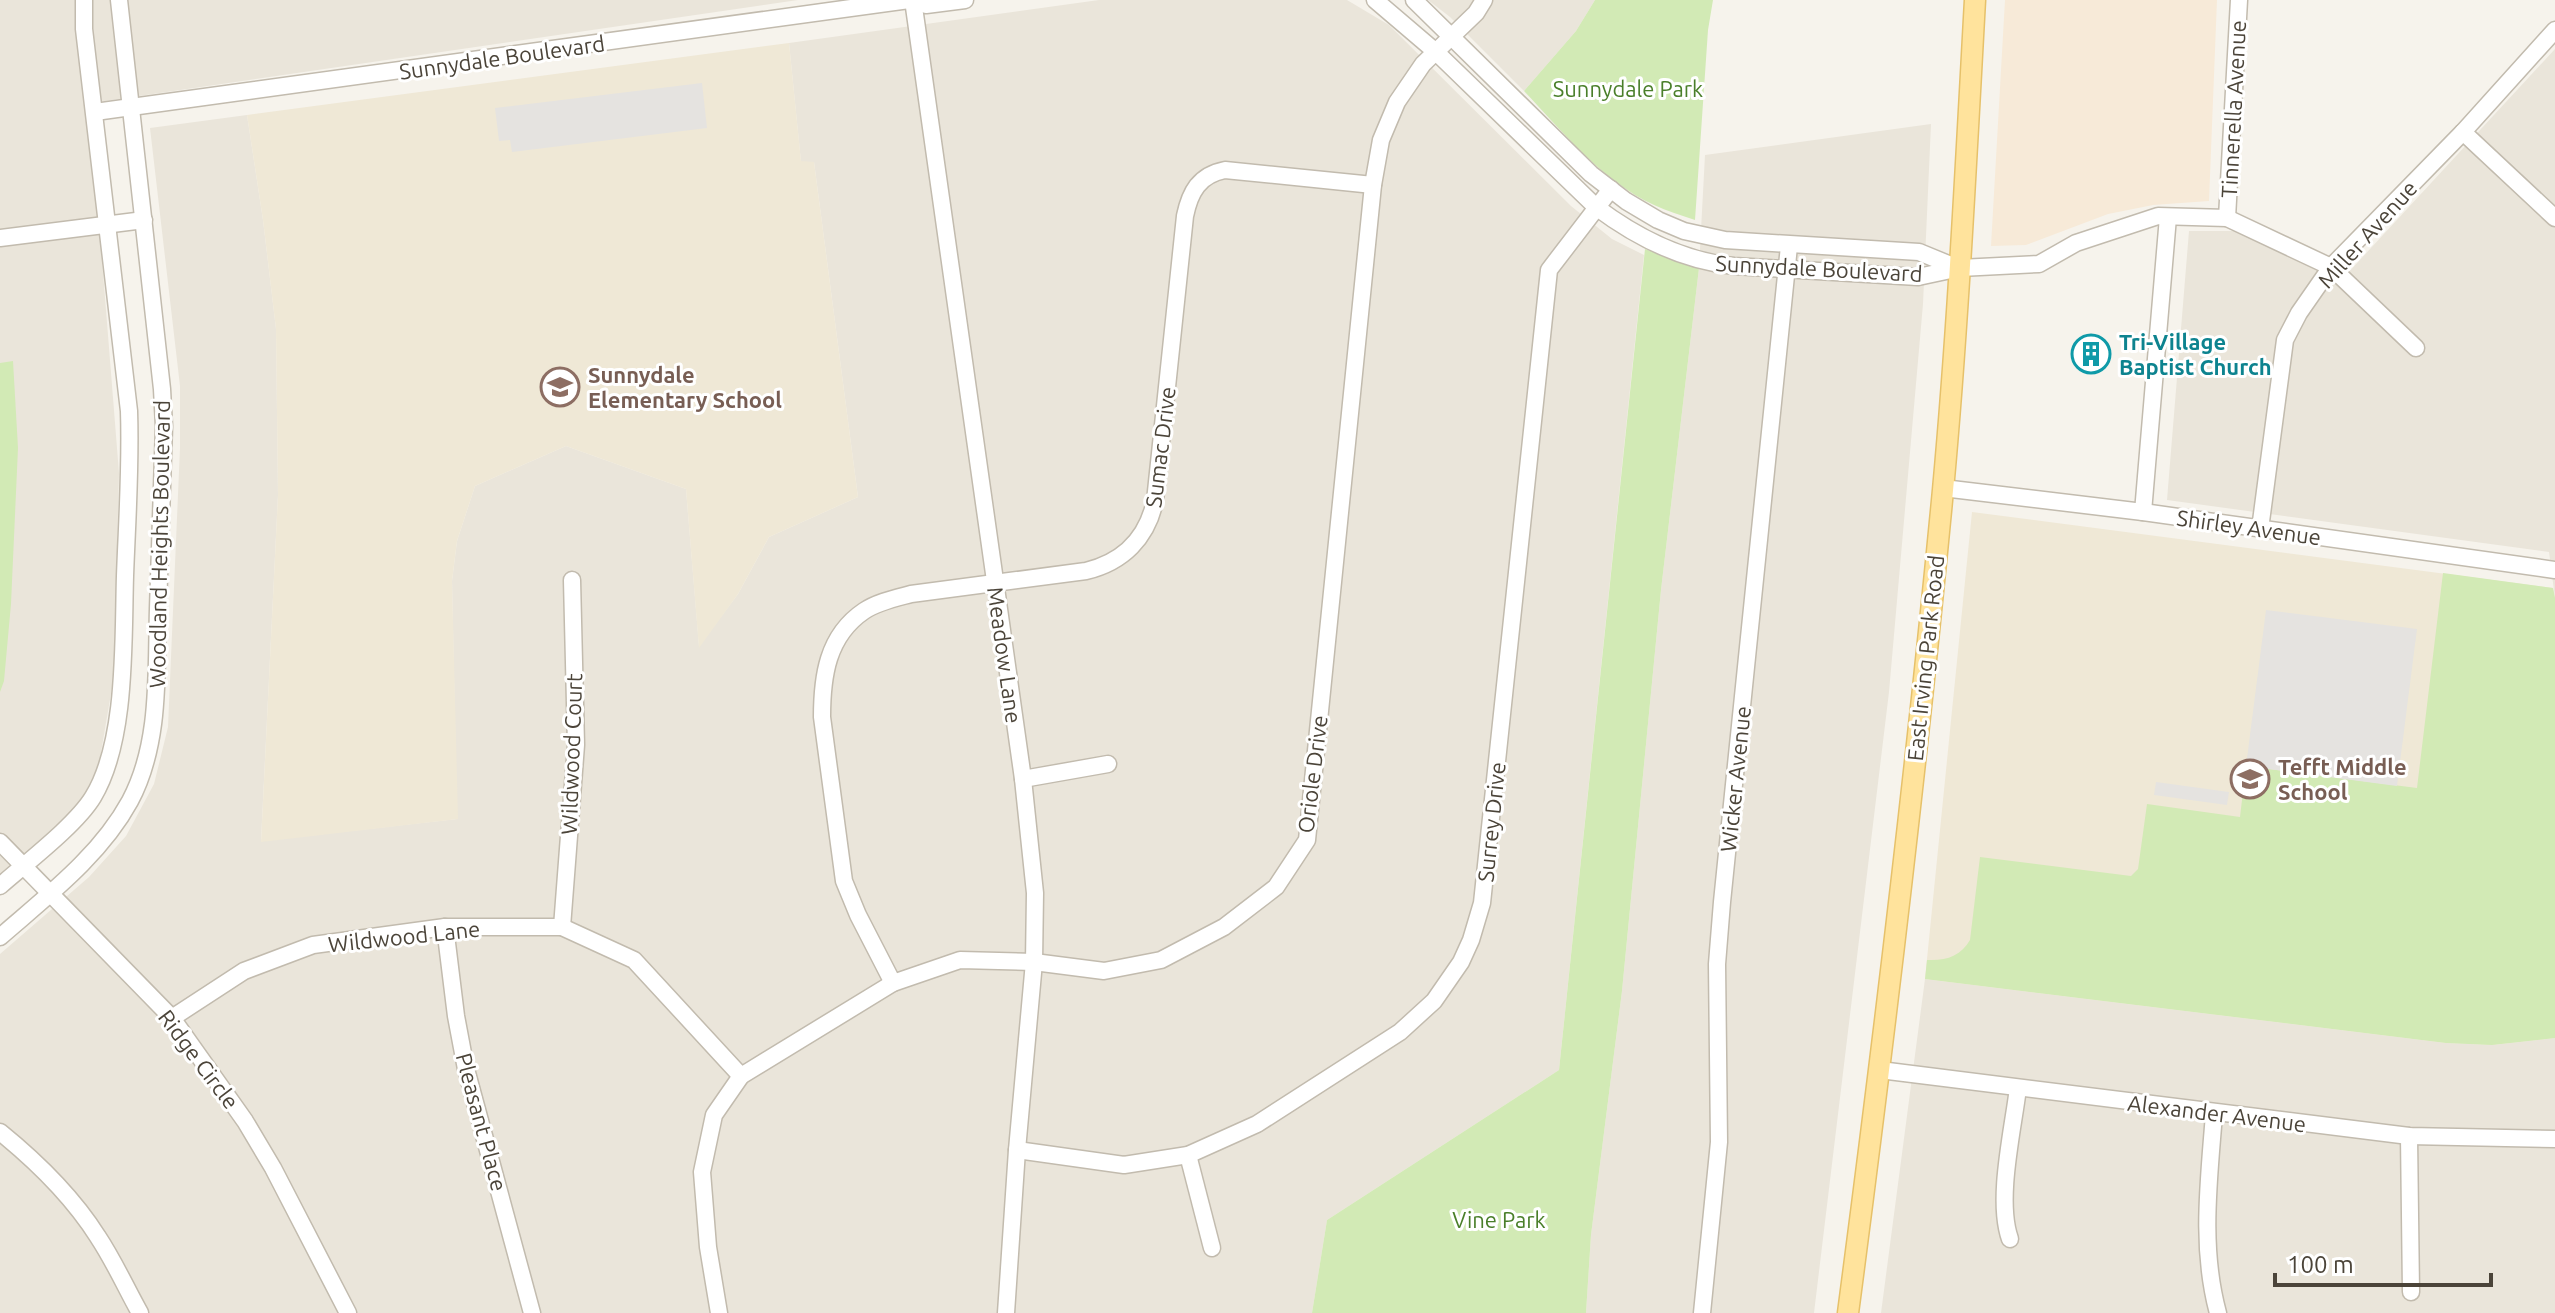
<svg xmlns="http://www.w3.org/2000/svg" width="2555" height="1313" viewBox="0 0 2555 1313" font-family="Ubuntu,sans-serif">
<style>
.residential{fill:#eae5da}
.commercial{fill:#f7ead8}
.education{fill:#efe8d6}
.green{fill:#d2eab5}
.parking{fill:#e5e3e0}
.lines{fill:none;stroke-linecap:round;stroke-linejoin:round}
.minor-casing{stroke:#c2bbae;stroke-width:19}
.major-casing{stroke:#e6c16a;stroke-width:23}
.minor{stroke:#fff;stroke-width:16}
.major{stroke:#ffe39c;stroke-width:20}
.labels{text-anchor:middle;dominant-baseline:central;stroke-width:6;stroke-linejoin:round;paint-order:stroke}
.street-label{font-size:22px;fill:#4b4439;stroke:#fff}
.park-label{font-size:22px;fill:#4a7f2a;stroke:#fff}
.culture-label{font-size:22px;font-weight:bold;fill:#0d838f;stroke:#fff;text-anchor:start}
.education-label{font-size:22px;font-weight:bold;fill:#785e54;stroke:#fff;text-anchor:start}
</style>
<rect width="100%" height="100%" fill="#f6f3ec"/>
<g class="residential">
<polygon points="0,0 798,0 84,104 95,172 119,473 114,676 99,764 79,805 0,877"/>
<polygon points="1099,0 1347,0 1389,25 1571,206 1612,239 1644,255 1559,1070 1327,1220 1312,1313 0,1313 0,954 89,877 126,836 154,784 168,727 180,448 180,386 150,128 247,115 263,220 276,329 278,495 261,841 457,819 452,581 457,541 475,486 566,446 686,489 699,646 738,594 769,537 858,497 814,162 801,162 789,43"/>
<polygon points="1428,0 1595,0 1576,31 1524,91 1450,17"/>
<polygon points="2555,49 2555,598 2549,552 2167,500 2189,231 2236,231 2287,256 2346,275"/>
<polygon points="1931,124 1923,304 1889,692 1814,1313 1586,1313 1591,1235 1622,991 1661,590 1699,268 1705,155"/>
<polygon points="1925,979 2446,1043 2492,1045 2555,1038 2555,1313 1881,1313"/>
</g>
<polygon class="commercial" points="2005,0 2217,0 2209,201 2153,205 2108,214 2026,245 1991,246"/>
<g class="education">
<polygon points="789,43 801,161 814,162 858,497 769,537 738,594 699,648 686,489 566,446 475,486 457,541 452,581 458,819 261,842 278,495 276,329 263,220 247,115"/>
<polygon points="1972,512 2553,588 2555,598 2555,1038 2492,1045 2446,1043 1925,979"/>
</g>
<g class="green">
<path d="M 1595,0 L 1713,0 L 1708,30 L 1695,220 C 1681,215 1667,211 1654,205 C 1602,181 1563,132 1524,91 L 1576,31 Z"/>
<polygon points="1645,249 1699,268 1661,590 1622,991 1591,1235 1586,1313 1312,1313 1327,1220 1559,1070"/>
<polygon points="13,361 18,448 11,604 4,681 0,692 0,363"/>
<path d="M 2443,573 L 2553,588 L 2555,598 L 2555,1038 L 2492,1045 L 2446,1043 L 1925,979 L 1927,960 C 1946,961 1961,956 1970,940 L 1980,857 L 2131,876 L 2138,869 L 2147,804 L 2240,817 L 2246,766 L 2417,788 Z"/>
</g>
<g class="parking">
<polygon points="702,83 707,128 512,152 510,140 499,141 495,108"/>
<polygon points="2266,610 2417,629 2397,786 2246,766"/>
<polygon points="2156,782 2229,792 2227,805 2154,795"/>
</g>
<g class="lines">
<defs>
<g id="minor">
<polyline points="913,0 1023,779 1035,893 1034,962 1017,1150 1006,1313"/>
<polyline points="915,0 926,5 965,0"/>
<path d="M 1375,0 L 1436,52 L 1596,207 C 1636,237 1683,261 1734,266 L 1918,277 L 1960,268 L 2039,264 L 2076,243 L 2158,216 L 2227,218 L 2331,267 L 2416,348"/>
<polyline points="1414,0 1591,174 1626,201 1658,220 1684,231 1725,240 1919,252 1958,268"/>
<polyline points="95,112 909,0"/>
<polyline points="2463,132 2555,218"/>
<polyline points="2227,218 2239,0"/>
<polyline points="0,238 144,220"/>
<polyline points="1943,488 2143,512 2555,570"/>
<polyline points="2143,512 2168,217"/>
<polyline points="2260,529 2285,340 2299,313 2331,267 2463,132 2555,30"/>
<polyline points="1023,779 1108,764"/>
<polyline points="0,842 172,1018 245,1121 273,1168 348,1313"/>
<path d="M 0,886 C 26,863 76,825 93,797 C 127,741 123,641 125,576 C 127,521 131,466 129,411 L 84,29 L 84,0"/>
<polyline points="445,927 456,1016 466,1069 532,1313"/>
<polyline points="562,927 576,745 572,580"/>
<path d="M 0,937 C 47,896 100,856 130,801 C 161,743 156,672 158,609 C 160,548 162,487 164,426 L 162,389 L 119,0"/>
<path d="M 893,983 L 858,915 L 844,881 L 822,717 C 822,677 827,636 864,611 C 877,602 896,598 911,594 L 1086,571 C 1123,562 1147,538 1155,501 L 1185,216 C 1190,192 1199,175 1225,170 L 1373,185"/>
<polyline points="172,1018 244,971 313,945 445,927 562,927 634,960 741,1076"/>
<polyline points="1880,1070 2409,1136 2555,1139"/>
<path d="M 2214,1114 C 2209,1180 2200,1247 2218,1313"/>
<path d="M 0,1132 C 37,1162 72,1196 98,1237 C 114,1261 126,1288 140,1313"/>
<polyline points="2409,1136 2411,1292"/>
<polyline points="1017,1150 1124,1165 1188,1155 1257,1124 1400,1032 1434,1001 1461,962 1471,940 1482,903 1549,270 1611,189"/>
<polyline points="1188,1155 1212,1248"/>
<path d="M 2010,1239 C 1996,1200 2013,1130 2018,1088"/>
<polyline points="719,1313 708,1247 702,1172 714,1115 741,1076 893,983 960,960 1034,962 1104,971 1161,960 1224,927 1276,887 1307,840 1373,185 1381,140 1397,102 1423,64 1476,13 1484,0"/>
<polyline points="1702,1313 1719,1142 1717,964 1722,902 1789,246"/>
</g>
<path id="major" d="M 1848,1313 C 1884,1039 1917,765 1943,490 C 1958,327 1966,163 1975,0"/>
</defs>
<use href="#minor" class="minor-casing"/>
<use href="#major" class="major-casing"/>
<use href="#minor" class="minor"/>
<use href="#major" class="major"/>
</g>
<defs>
<symbol id="building-ring" viewBox="-11 -11 22 22"><circle r="9.5" fill="#fff" stroke="#0f9aa8" stroke-width="1.5"/><path d="M-4-6H4V6H1V3H-1V6H-4ZM-2.5-4.3h1.7v1.8h-1.7ZM.8-4.3h1.7v1.8H.8ZM-2.5-1h1.7V.8h-1.7ZM.8-1h1.7V.8H.8Z" fill="#0f9aa8"/></symbol>
<symbol id="school-ring" viewBox="-11 -11 22 22"><circle r="9.5" fill="#fff" stroke="#8d6e63" stroke-width="1.5"/><path d="M0-5L7-2L0 1L-7-2ZM-4 1L0 2.5L4 1V4Q0 6-4 4Z" fill="#8d6e63"/></symbol>
</defs>
<g fill-rule="evenodd">
<use href="#building-ring" x="2069" y="332" width="44" height="44"/>
<use href="#school-ring" x="538" y="365" width="44" height="44"/>
<use href="#school-ring" x="2228" y="757" width="44" height="44"/>
</g>
<g class="labels">
<g class="street-label">
<text transform="translate(502 57) rotate(-8)">Sunnydale Boulevard</text>
<text transform="translate(2233 109) rotate(-87)">Tinnerella Avenue</text>
<text transform="translate(2367 234) rotate(-48)">Miller Avenue</text>
<text transform="translate(1819 268) rotate(3)">Sunnydale Boulevard</text>
<text transform="translate(1160 447) rotate(-83)">Sumac Drive</text>
<text transform="translate(2249 527) rotate(8)">Shirley Avenue</text>
<text transform="translate(159 544) rotate(-89)">Woodland Heights Boulevard</text>
<text transform="translate(1005 655) rotate(82)">Meadow Lane</text>
<text transform="translate(1925 658) rotate(-84)">East Irving Park Road</text>
<text transform="translate(571 754) rotate(-88)">Wildwood Court</text>
<text transform="translate(1312 774) rotate(-83)">Oriole Drive</text>
<text transform="translate(1735 779) rotate(-84)">Wicker Avenue</text>
<text transform="translate(1491 822) rotate(-84)">Surrey Drive</text>
<text transform="translate(404 936) rotate(-6)">Wildwood Lane</text>
<text transform="translate(199 1059) rotate(53)">Ridge Circle</text>
<text transform="translate(2217 1113) rotate(7)">Alexander Avenue</text>
<text transform="translate(482 1122) rotate(75)">Pleasant Place</text>
</g>
<g class="park-label">
<text x="1628" y="88">Sunnydale Park</text>
<text x="1499" y="1219">Vine Park</text>
</g>
<g class="culture-label">
<text x="2119" y="341">Tri-Village<tspan x="2119" dy="25">Baptist Church</tspan></text>
</g>
<g class="education-label">
<text x="588" y="374">Sunnydale<tspan x="588" dy="25">Elementary School</tspan></text>
<text x="2278" y="766">Tefft Middle<tspan x="2278" dy="25">School</tspan></text>
</g>
</g>
<path d="M2275 1273v12h216v-12" fill="none" stroke="#4b4439" stroke-width="4"/>
<text x="2287" y="1273" font-size="24" fill="#4b4439" stroke="#ffffff" stroke-width="6" paint-order="stroke">100 m</text>
</svg>
